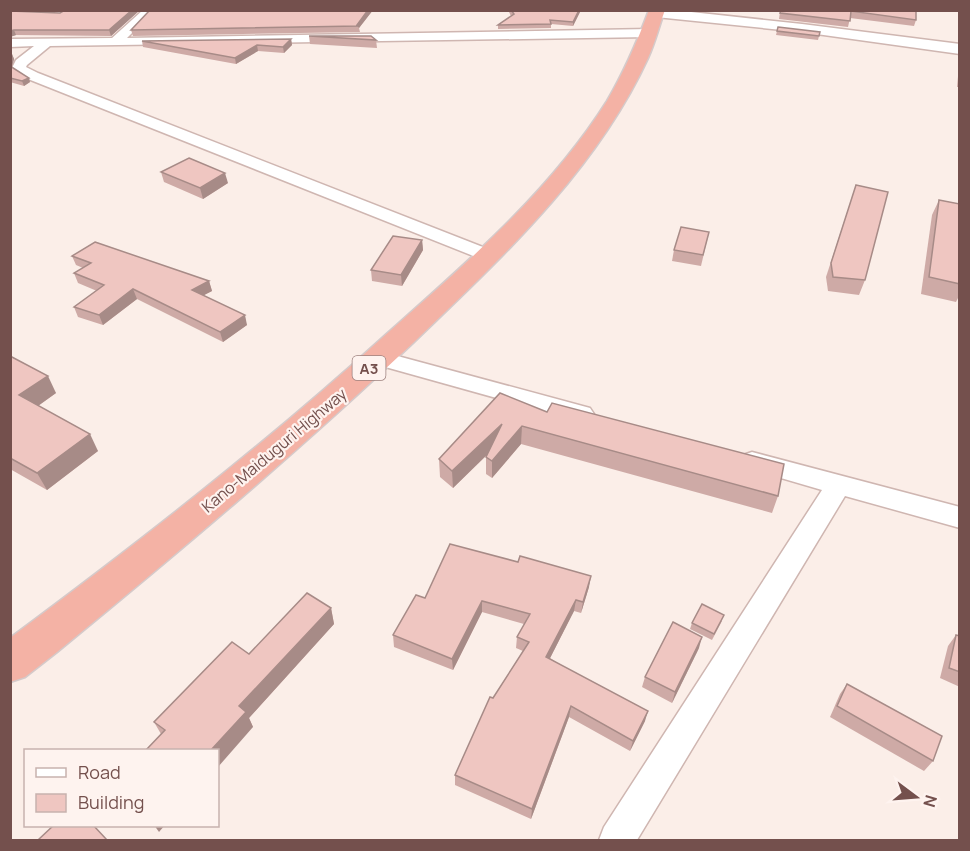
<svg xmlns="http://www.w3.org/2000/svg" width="970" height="851" viewBox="0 0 970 851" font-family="Manrope,sans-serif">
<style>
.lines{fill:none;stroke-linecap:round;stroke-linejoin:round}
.minor-casing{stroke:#cfb6b1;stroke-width:3}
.tertiary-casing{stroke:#cfb6b1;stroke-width:3}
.trunk-casing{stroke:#d5caca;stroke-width:3}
.minor{fill:#fff;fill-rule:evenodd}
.tertiary{fill:#fff;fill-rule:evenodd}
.trunk{fill:#f4b2a5;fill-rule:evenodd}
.wall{fill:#ceaaa6}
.shaded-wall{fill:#a78b87}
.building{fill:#efc6c1;stroke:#a78b87;stroke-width:1.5}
.labels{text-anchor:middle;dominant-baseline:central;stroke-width:4.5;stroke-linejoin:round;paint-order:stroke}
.shield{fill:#fef3ef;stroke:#9d817e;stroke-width:1.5}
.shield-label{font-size:15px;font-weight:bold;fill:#74504d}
.street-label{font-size:16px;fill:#74504d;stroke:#fef3ef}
</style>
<rect width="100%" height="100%" fill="#fbeee8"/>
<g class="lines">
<defs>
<g id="minor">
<polygon points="10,10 66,10 68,13 62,16 10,14"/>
<polygon points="143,10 155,10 127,38 650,29 656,33 650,37 50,46 27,65 26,67 38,73 493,251 495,255 493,259 486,261 28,79 12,68 16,60 34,46 10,47 10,39 112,38"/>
<polygon points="379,351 590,408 594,414 590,420 582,422 371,363 368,358 371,353"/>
<polygon points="752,452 960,507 960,528 845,496 637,840 599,840 604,827 822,490 743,467 739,461 743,455"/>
</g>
<polygon id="tertiary" points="651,10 673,10 802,24 960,44 960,54 802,32 656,17 651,16 649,13"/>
<path id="trunk" d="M 649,10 L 665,10 C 659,26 655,43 648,58 C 596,171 501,258 413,343 C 299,451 179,552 57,652 L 25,677 L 10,682 L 10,638 C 138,543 264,445 382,338 C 463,266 549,193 607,101 C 624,72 637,42 649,10 Z"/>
</defs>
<use href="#minor" class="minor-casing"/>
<use href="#tertiary" class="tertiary-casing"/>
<use href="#trunk" class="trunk-casing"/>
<use href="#minor" class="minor"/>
<use href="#tertiary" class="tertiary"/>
<use href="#trunk" class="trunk"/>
</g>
<g class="wall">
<polygon points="65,10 140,10 111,36 16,35 10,37 10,11 60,13"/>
<polygon points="373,10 359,28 360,32 133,36 131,30"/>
<polygon points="508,10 581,10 573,26 551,24 551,28 498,29 498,25 511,16"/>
<polygon points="760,10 916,10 916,20 914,26 850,18 848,27 779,19 780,12"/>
<polygon points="778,27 819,36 818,40 776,35"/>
<polygon points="309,36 376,40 377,48 310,44"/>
<polygon points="291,39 292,45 284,53 258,51 236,64 143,47 142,41"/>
<polygon points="10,54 12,54 14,59 12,67 30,82 24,86 10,82"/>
<polygon points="960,55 960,87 957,87"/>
<polygon points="161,172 228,183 203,199 164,182"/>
<polygon points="856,185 865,280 859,295 828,291 826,277"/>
<polygon points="939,200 960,204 960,294 956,302 921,294 932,215"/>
<polygon points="709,232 701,266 672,261 674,250"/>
<polygon points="422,240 423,250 402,286 372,281 371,270"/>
<polygon points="72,256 209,281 212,291 203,295 247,325 223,342 137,299 103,325 78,317 74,307 97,291 78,283 74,273 83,268 76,265"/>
<polygon points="10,356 56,393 38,406 98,451 47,490 10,469"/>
<polygon points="547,412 778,496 772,513 521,444 492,478 486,474 486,457 488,454 453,488 440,477 439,459"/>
<polygon points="589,587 581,613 574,611 550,658 645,721 630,751 569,717 531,819 455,785 455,775 493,698 523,651 516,648 517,637 524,624 482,612 453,670 394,647 393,635 425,598"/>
<polygon points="331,608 334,624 249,718 253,727 161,734 154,722 249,654"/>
<polygon points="722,621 712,640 690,629 692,623"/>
<polygon points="956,635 960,636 960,687 940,678 948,646"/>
<polygon points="699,648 672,703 642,687 645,677"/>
<polygon points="847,684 933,761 924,771 830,717 840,694"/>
</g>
<g class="shaded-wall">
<polygon points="132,10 140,10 111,36 109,30"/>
<polygon points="368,10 373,10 359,28 357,25"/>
<polygon points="579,10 581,10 573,26 573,22"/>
<polygon points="14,30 16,35 10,37 10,31"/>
<polygon points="291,39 292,45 284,53 283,47"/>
<polygon points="257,45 258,51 236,64 235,58"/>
<polygon points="12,54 14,59 11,70 10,60"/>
<polygon points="29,78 30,82 24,86 22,81"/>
<polygon points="225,173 228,183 203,199 200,188"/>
<polygon points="422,240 423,250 402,286 401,275"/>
<polygon points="209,281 212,291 195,300 192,290"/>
<polygon points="133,289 137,299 103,325 99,315"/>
<polygon points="245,315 247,325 223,342 220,332"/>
<polygon points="48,376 56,393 28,413 19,395"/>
<polygon points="502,424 501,441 453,488 452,471"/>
<polygon points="522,426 521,444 492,478 492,461"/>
<polygon points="90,434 98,451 47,490 37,473"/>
<polygon points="591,576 589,587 581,613 583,602"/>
<polygon points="576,600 574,611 545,668 546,657"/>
<polygon points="482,601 482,612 453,670 452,659"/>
<polygon points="331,608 334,624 249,718 253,727 218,767 218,750 211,750 239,706"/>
<polygon points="702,637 699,648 672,703 675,692"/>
<polygon points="571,706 569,717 531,819 532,809"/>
<polygon points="648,711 645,721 630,751 633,741"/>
<polygon points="154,825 165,825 159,832"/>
</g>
<g class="building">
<polygon points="65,10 132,10 109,30 14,30 10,31 10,11 60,13"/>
<polygon points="150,10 368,10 357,25 359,26 131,30"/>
<polygon points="511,10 579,10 573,22 550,20 551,24 498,25 514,14"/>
<polygon points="781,10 916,10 916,20 851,11 850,21 780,13"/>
<polygon points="778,27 820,32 819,36 777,31"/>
<polygon points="309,36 371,36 376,40"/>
<polygon points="291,39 283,47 257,45 235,58 142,41"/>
<polygon points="10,66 29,78 22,81 10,78"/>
<polygon points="189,158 225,173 200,188 161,172"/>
<polygon points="856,185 888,192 865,280 833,277 831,263"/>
<polygon points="939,200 960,204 960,284 929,277"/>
<polygon points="681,227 709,232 703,255 674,250"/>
<polygon points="393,236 422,240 401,275 371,270"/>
<polygon points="95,242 209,281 192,290 245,315 220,332 133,289 99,315 74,307 104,285 74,273 91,263 72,256"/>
<polygon points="10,356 48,376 19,395 90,434 37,473 10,458"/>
<polygon points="500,393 547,412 552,403 784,464 778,496 522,426 492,461 486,457 502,424 452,471 439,459"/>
<polygon points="450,544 518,562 520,556 591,576 583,602 576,600 546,657 648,711 633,741 571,706 532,809 455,775 490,697 493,698 529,642 517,637 530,614 482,601 452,659 393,635 416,595 425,598"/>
<polygon points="307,593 331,608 239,706 246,712 211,750 146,750 165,730 154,722 232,642 249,654"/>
<polygon points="702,604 724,615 714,634 692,623"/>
<polygon points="673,622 702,637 675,692 645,677"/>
<polygon points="956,635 960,636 960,672 949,668"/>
<polygon points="847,684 942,736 933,761 837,706"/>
<polygon points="54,825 93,825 107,840 38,840"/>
</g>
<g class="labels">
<rect class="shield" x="352.5" y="356" width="33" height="24" rx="4.5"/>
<g class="shield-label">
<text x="369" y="368">A3</text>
</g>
<g class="street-label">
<text transform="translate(274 450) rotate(-40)">Kano-Maiduguri Highway</text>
</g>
</g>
<rect width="970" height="851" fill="none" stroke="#74504d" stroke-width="24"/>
<rect x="24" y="749" width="195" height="78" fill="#fef3ef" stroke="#c7b2ae" stroke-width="1.5"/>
<rect x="36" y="768" width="30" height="9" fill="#ffffff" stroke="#c7b2ae" stroke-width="1.5"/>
<text x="78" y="779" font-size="18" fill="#74504d">Road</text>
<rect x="36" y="794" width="30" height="18" fill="#efc6c1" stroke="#c7b2ae" stroke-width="1.5"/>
<text x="78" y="809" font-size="18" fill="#74504d">Building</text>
<g transform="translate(916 797) rotate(106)" stroke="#fef3ef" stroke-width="4.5" paint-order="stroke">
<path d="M0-4.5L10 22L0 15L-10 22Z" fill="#74504d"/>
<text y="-9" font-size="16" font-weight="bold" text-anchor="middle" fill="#74504d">N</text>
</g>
</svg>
